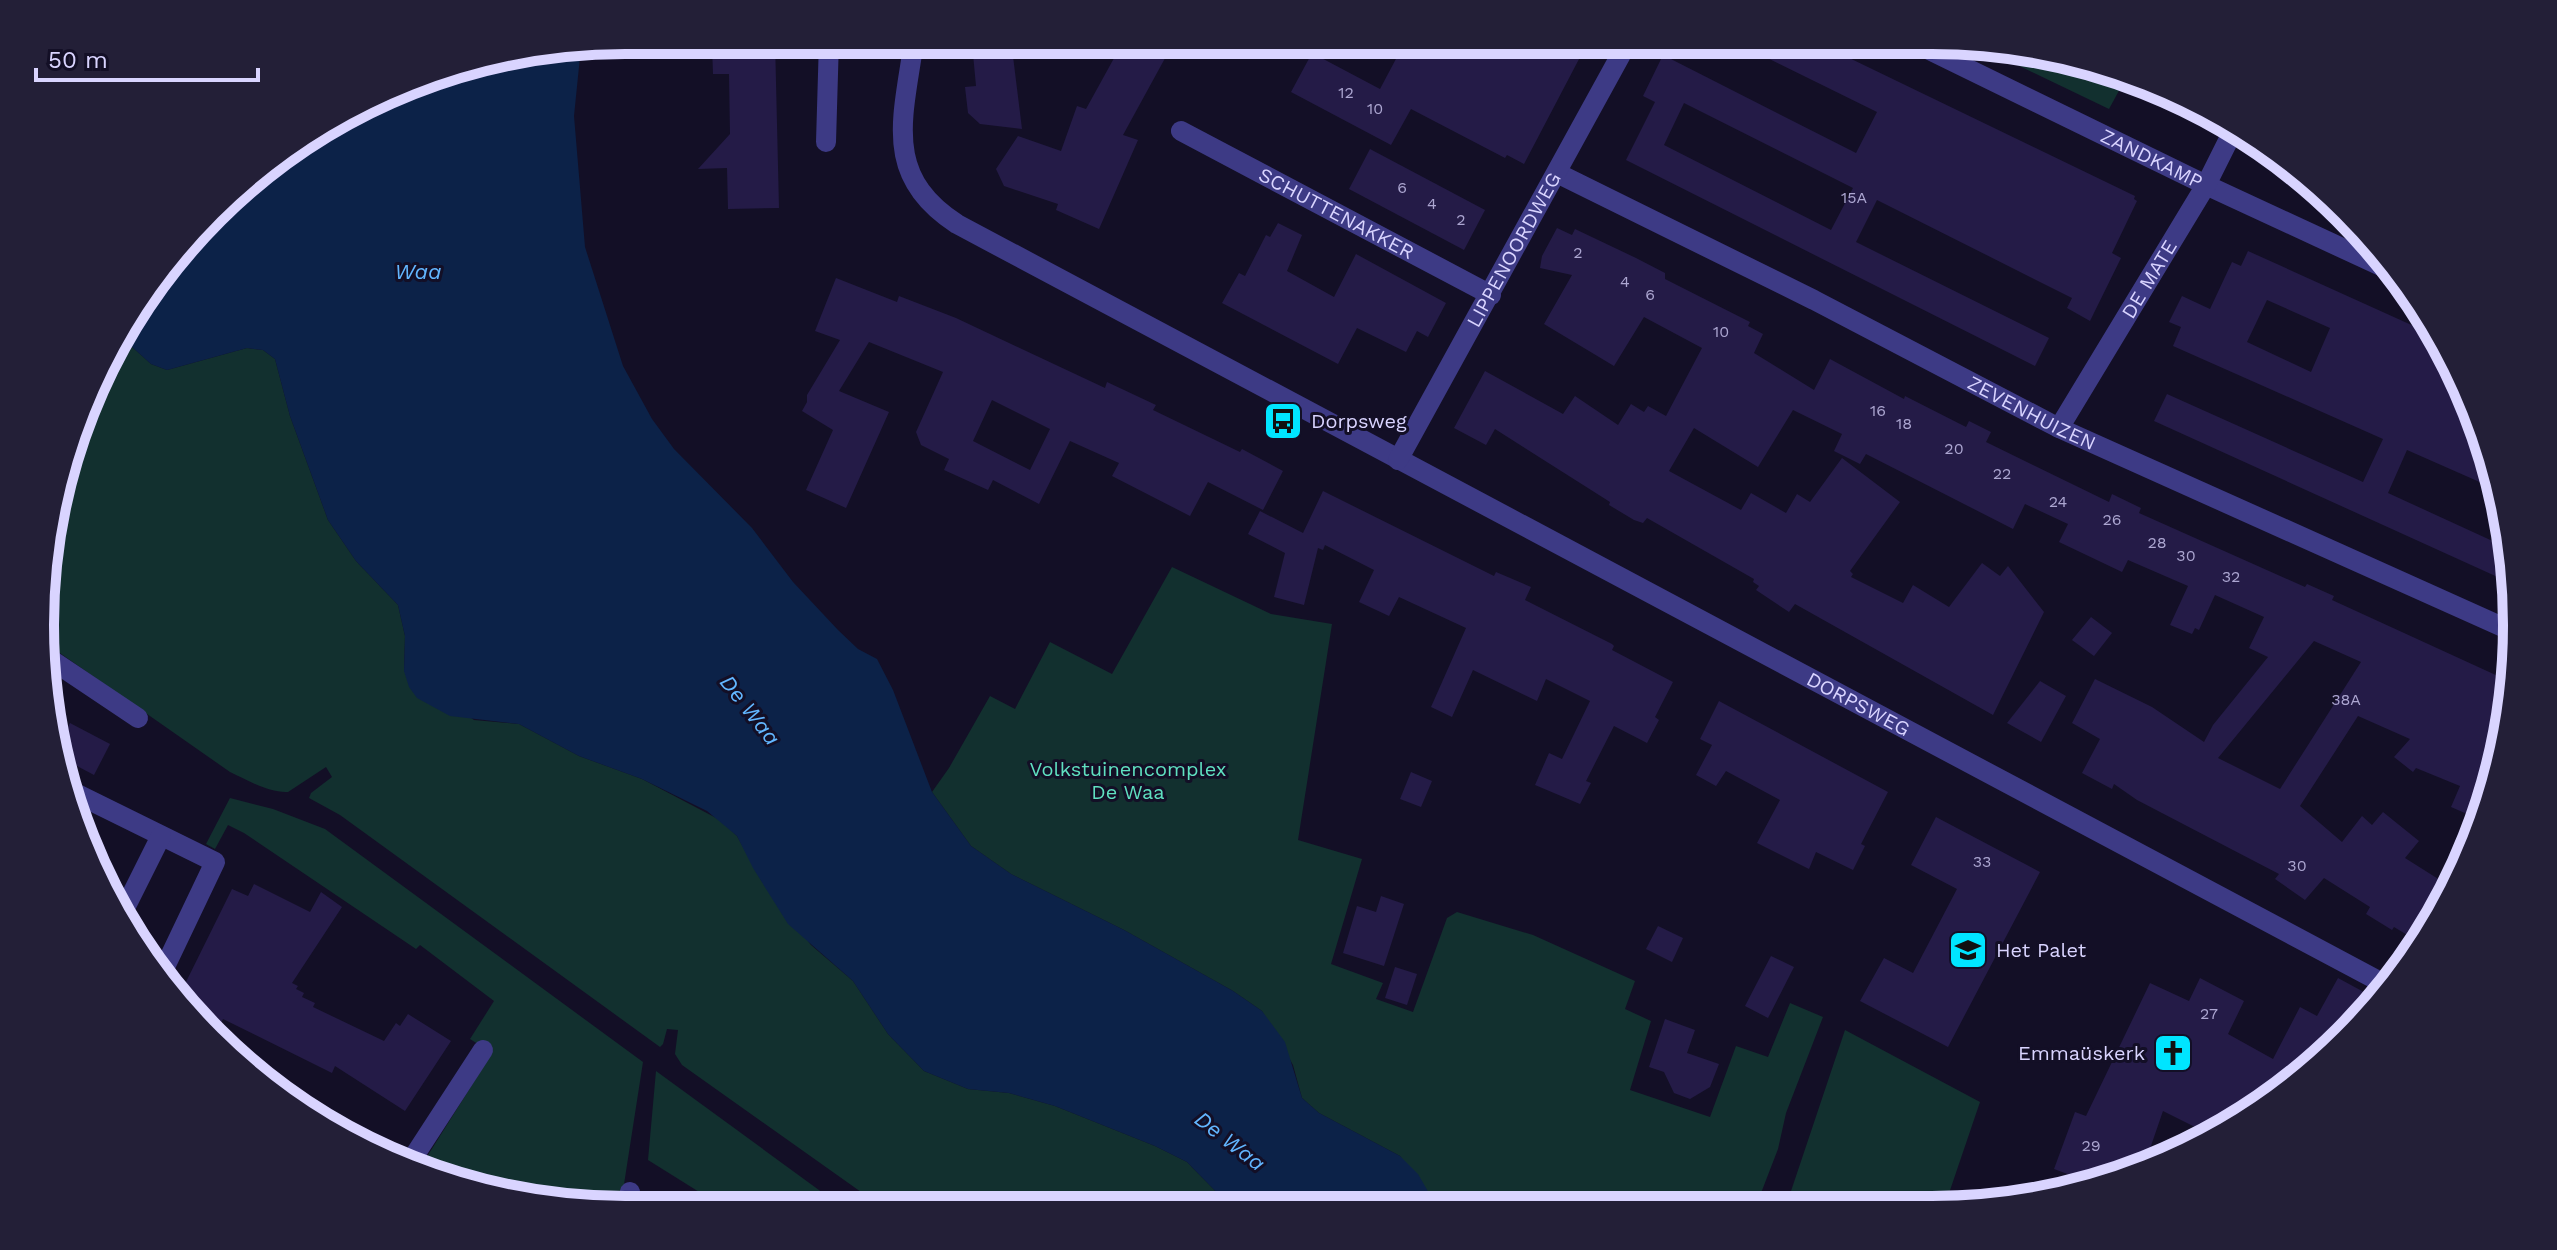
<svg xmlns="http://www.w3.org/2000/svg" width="2557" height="1250" viewBox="0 0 2557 1250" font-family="'Work Sans',sans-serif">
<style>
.green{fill:#12302f}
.water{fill:#0c2248}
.building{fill:#241b47;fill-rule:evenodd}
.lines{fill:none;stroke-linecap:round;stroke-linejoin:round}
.minor{stroke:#3d3a85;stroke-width:20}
.labels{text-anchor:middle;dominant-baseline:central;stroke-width:6;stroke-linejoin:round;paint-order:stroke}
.number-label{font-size:16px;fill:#aca6d1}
.street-label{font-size:20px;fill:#d9d4ff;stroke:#130f26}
.poi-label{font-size:20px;fill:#d9d4ff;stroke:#130f26;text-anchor:start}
.park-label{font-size:20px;fill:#5fe0c0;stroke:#130f26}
.water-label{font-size:22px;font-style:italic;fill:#62b6ff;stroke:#130f26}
.rim{fill:none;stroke:#d9d4ff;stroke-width:10}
</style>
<rect width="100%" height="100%" fill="#130f26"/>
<g class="green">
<polygon points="2017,48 2047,51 2127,76 2109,109 2009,61"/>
<path d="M 121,329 L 122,336 L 131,346 L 151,364 L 167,370 L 247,348 L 263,350 L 275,359 L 290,416 L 328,520 L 356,561 L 398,605 L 405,636 L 404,671 L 474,720 L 519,724 L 579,756 L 642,779 L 720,820 L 737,836 L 761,880 L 811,945 L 853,981 L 888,1034 L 924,1071 L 968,1089 L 1009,1093 L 1055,1106 L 1155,1146 L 1187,1162 L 1232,1208 L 885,1209 L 682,1065 L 675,1054 L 678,1030 L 667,1029 L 663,1044 L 660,1047 L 340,815 L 309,798 L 311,793 L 332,777 L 326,767 L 288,792 C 269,793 247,780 230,772 L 47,644 L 51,510 Z"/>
<polygon points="1172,567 1271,614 1332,624 1298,840 1362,859 1331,964 1383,983 1376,999 1413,1012 1447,918 1457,912 1533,935 1635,981 1625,1009 1651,1021 1630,1090 1710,1117 1736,1046 1768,1057 1790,1003 1823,1017 1786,1113 1778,1149 1756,1206 1437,1207 1400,1156 1319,1113 1302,1098 1293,1065 1262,1011 1233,991 1124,930 1011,874 971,846 932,792 949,768 990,696 1015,709 1050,642 1112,674"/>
<polygon points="230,798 273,809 325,829 643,1062 620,1210 510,1199 418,1171 492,1053 470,1039 494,1001 420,945 416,949 244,833 228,825 215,849 206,844"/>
<polygon points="1845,1030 1980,1102 1945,1205 1786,1206"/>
<polygon points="656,1071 845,1209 728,1210 648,1160"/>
</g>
<polygon class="water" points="581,47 574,116 585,247 623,366 652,419 674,449 752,528 793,582 838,630 858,649 877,659 893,690 932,792 971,846 1011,874 1124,930 1233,991 1262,1011 1285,1042 1302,1098 1319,1113 1400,1156 1418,1174 1437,1207 1232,1208 1187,1162 1155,1146 1055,1106 1009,1093 968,1089 924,1071 888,1034 853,981 788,924 753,868 737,836 707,811 642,779 579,756 519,724 450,716 417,698 409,687 404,671 405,636 398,605 356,561 328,520 290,416 275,359 263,350 247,348 167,370 151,364 131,346 122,336 121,329 185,239 269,161 437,71"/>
<g class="building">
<polygon points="728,40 775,40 779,208 728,209 727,168 698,169 730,134 729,74 713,74 712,46 729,46"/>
<polygon points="975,40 1011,40 1022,129 980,124 968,113 965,87 976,86 973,54"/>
<polygon points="1124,40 1175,40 1123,135 1138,140 1099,229 1056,210 1058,204 1004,186 996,169 1018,136 1061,151 1077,106 1086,109"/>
<polygon points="1406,40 1589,40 1524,164 1507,155 1505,158 1411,109 1391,145 1291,92 1312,53 1380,89"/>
<path d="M 1731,40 L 1812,40 L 2135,196 L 2134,199 L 2137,201 L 2112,253 L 2121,258 L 2090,321 L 2067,308 L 2072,298 L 1877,200 L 1856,242 L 2049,338 L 2035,366 L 1626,160 L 1655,102 L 1643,96 L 1663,55 L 1856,153 L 1877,112 ZM 1684,103 L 1853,188 L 1831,230 L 1664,145 Z"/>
<polygon points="1370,149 1485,210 1464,250 1349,189"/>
<polygon points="1278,223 1302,235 1287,271 1334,297 1356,254 1446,303 1428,337 1417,331 1406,352 1357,328 1338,364 1222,303 1239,273 1245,276 1266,235 1270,237"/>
<path d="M 1557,228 L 1572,235 L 1575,229 L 1636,258 L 1665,273 L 1665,279 L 1750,322 L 1748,326 L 1763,334 L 1754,353 L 1814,390 L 1830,359 L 1904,399 L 1905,396 L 1966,427 L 1969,421 L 1991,432 L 1986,442 L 2109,502 L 2112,494 L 2141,508 L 2139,513 L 2305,587 L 2307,584 L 2334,596 L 2332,600 L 2511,682 L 2507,728 L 2481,777 L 2493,782 L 2481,820 L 2451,807 L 2460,786 L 2416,768 L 2413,772 L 2394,757 L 2410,739 L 2358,716 L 2300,806 L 2342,842 L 2362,816 L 2372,825 L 2383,812 L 2419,841 L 2405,858 L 2451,887 L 2419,942 L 2394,927 L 2392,930 L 2366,914 L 2370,907 L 2324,878 L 2305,900 L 2275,879 L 2279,874 L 2137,800 L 2114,784 L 2112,789 L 2082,773 L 2100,739 L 2072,723 L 2095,679 L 2152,707 L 2204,742 L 2213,725 L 2268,657 L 2249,648 L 2264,617 L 2215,595 L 2199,630 L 2195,628 L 2192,634 L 2170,625 L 2188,586 L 2128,560 L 2122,572 L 2059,542 L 2068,524 L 2025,504 L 2013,529 L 1866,454 L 1860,464 L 1834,451 L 1842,434 L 1793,410 L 1758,467 L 1694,428 L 1669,471 L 1741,510 L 1751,493 L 1786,513 L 1797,494 L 1810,502 L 1842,458 L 1900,502 L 1850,571 L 1853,574 L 1851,577 L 1903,603 L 1913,585 L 1949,607 L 1982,563 L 2000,576 L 2008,566 L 2044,612 L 1993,715 L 1795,604 L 1789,612 L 1756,590 L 1759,586 L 1753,582 L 1754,579 L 1647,518 L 1643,523 L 1634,520 L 1609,505 L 1610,502 L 1495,429 L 1486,445 L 1454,428 L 1485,371 L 1563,414 L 1575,396 L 1618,425 L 1631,404 L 1644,412 L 1648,406 L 1666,416 L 1702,348 L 1644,317 L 1614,366 L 1544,324 L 1572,275 L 1540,268 L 1542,256 ZM 2314,641 L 2361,662 L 2280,789 L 2218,758 Z"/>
<path d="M 2248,251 L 2438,337 L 2473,402 L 2500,491 L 2407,450 L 2388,493 L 2510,549 L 2513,584 L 2154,421 L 2167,394 L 2363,482 L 2383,439 L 2173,346 L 2181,327 L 2169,322 L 2182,296 L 2210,309 L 2232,262 L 2241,266 ZM 2267,300 L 2330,328 L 2311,372 L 2247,342 Z"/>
<path d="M 836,278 L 897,302 L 899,296 L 956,318 L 1105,388 L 1107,382 L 1156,405 L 1153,410 L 1240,452 L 1242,449 L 1283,471 L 1263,510 L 1208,482 L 1190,516 L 1112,476 L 1119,463 L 1070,441 L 1039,504 L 993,480 L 988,490 L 944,470 L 949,459 L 921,445 L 916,432 L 943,372 L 869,342 L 839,391 L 889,412 L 846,508 L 806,490 L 833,430 L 802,411 L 807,402 L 807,395 L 840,340 L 815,331 ZM 992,400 L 1050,429 L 1030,470 L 973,441 Z"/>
<polygon points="1323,491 1494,576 1496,572 1531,587 1525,600 1612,644 1614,646 1612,650 1673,682 1655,717 1659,720 1647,743 1614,726 1586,781 1591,783 1580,804 1535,785 1549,753 1562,759 1590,701 1546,679 1537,701 1473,670 1452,717 1431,707 1466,628 1399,597 1389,616 1359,602 1374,570 1325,545 1323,550 1318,548 1304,605 1274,597 1285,553 1248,534 1260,511 1303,533"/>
<polygon points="2091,617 2112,633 2094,656 2072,640"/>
<polygon points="2040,681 2066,696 2041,742 2007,723"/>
<polygon points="1719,701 1888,792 1861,844 1865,846 1853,870 1816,852 1809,869 1757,843 1780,800 1726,771 1716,786 1696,775 1712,745 1700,739"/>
<polygon points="70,723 110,744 94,775 62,758 58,745"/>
<polygon points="1411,772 1432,781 1421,807 1400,799"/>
<polygon points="1936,817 2040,872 1948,1047 1860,1001 1884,958 1913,973 1957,889 1911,865"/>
<polygon points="254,884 310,912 321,892 342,907 292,983 298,986 296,989 304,993 302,997 315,1003 313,1007 384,1041 396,1023 400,1026 408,1014 451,1041 405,1111 335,1066 332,1073 223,1019 220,1025 191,1011 197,998 182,990 232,889 248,896"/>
<polygon points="1381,896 1404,904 1384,966 1343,953 1357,906 1376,912"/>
<polygon points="1658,926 1683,938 1672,962 1646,949"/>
<polygon points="1771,956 1794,967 1768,1018 1745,1006"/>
<polygon points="1395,967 1417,974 1407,1005 1385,998"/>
<polygon points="2200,978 2244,1001 2228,1034 2273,1059 2300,1007 2317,1016 2338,978 2373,997 2364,1013 2288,1089 2212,1133 2207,1133 2163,1111 2143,1169 2092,1183 2054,1169 2075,1112 2086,1116 2150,983 2189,1001"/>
<polygon points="1665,1019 1695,1030 1687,1053 1719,1064 1710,1087 1690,1099 1674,1093 1664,1072 1649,1067"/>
</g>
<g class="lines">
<g class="minor">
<path id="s1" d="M 914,40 C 904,116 881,175 957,224 L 2390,987"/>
<path id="s2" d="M 1909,40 L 2206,185 L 2396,273"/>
<path id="s3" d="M 1181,131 L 1491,295"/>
<polyline points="826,142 829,40"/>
<path id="s4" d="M 1557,173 L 1814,300 L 2059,428 L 2516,633"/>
<path id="s5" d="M 2059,428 L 2206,185 L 2235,127"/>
<path id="s6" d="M 1398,460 L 1629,40"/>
<polyline points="47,657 138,718"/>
<polyline points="73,792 215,862 163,971"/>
<polyline points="122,914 161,836"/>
<polyline points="294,1106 379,1154"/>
<polyline points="407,1167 483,1050"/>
<polyline points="627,1210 630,1192"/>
</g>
</g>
<defs>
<symbol id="bus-square" viewBox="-11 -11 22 22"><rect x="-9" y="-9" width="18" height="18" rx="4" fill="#00e5ff" stroke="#130f26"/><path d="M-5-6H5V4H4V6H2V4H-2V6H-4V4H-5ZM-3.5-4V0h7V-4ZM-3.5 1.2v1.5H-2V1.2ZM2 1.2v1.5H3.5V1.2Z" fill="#111"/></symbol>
<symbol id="school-square" viewBox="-11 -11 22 22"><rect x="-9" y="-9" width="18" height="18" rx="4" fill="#00e5ff" stroke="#130f26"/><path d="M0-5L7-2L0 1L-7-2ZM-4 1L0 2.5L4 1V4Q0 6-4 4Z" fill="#111"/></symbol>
<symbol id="church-square" viewBox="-11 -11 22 22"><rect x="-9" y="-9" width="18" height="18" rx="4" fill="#00e5ff" stroke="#130f26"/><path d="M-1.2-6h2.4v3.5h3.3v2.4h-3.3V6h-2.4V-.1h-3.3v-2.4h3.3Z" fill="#111"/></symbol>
</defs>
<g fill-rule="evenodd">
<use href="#bus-square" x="1261" y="399" width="44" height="44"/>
<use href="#school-square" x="1946" y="928" width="44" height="44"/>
<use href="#church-square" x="2151" y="1031" width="44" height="44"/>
</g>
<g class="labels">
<g class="number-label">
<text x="1346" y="92">12</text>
<text x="1375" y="108">10</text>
<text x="1402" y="187">6</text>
<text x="1854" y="197">15A</text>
<text x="1432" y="203">4</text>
<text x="1461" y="219">2</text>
<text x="1578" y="252">2</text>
<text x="1625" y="281">4</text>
<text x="1650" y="294">6</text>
<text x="1721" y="331">10</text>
<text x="1878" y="410">16</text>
<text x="1904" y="423">18</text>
<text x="1954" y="448">20</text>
<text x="2002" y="473">22</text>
<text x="2058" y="501">24</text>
<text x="2112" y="519">26</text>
<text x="2157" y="542">28</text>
<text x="2186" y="555">30</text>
<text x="2231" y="576">32</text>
<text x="2346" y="699">38A</text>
<text x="1982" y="861">33</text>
<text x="2297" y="865">30</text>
<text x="2209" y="1013">27</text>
<text x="2091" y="1145">29</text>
</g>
<g class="street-label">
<text stroke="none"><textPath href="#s2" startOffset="270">ZANDKAMP</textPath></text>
<text stroke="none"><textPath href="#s3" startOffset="176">SCHUTTENAKKER</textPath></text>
<text stroke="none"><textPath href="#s6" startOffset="240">LIPPENOORDWEG</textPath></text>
<text stroke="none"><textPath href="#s5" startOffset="174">DE MATE</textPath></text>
<text stroke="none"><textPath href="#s4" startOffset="532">ZEVENHUIZEN</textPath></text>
<text stroke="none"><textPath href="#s1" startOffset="1226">DORPSWEG</textPath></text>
</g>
<g class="poi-label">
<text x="1311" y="421">Dorpsweg</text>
<text x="1996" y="950">Het Palet</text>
<text x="2145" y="1053" text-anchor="end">Emmaüskerk</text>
</g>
<g class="park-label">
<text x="1128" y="769">Volkstuinencomplex<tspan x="1128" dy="23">De Waa</tspan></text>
</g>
<g class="water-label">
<text x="418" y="271">Waa</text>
<text transform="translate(750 710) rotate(52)">De Waa</text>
<text transform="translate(1230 1141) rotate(38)">De Waa</text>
</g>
</g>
<path d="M0 0H2557V1250H0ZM625 54H1932A571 571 0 0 1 2503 625V625A571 571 0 0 1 1932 1196H625A571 571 0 0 1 54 625V625A571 571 0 0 1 625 54Z" fill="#231f37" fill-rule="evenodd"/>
<path class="rim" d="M625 54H1932A571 571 0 0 1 2503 625V625A571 571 0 0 1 1932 1196H625A571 571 0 0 1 54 625V625A571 571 0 0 1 625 54Z"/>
<path d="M36 68v12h222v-12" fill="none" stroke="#d9d4ff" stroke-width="4"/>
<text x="48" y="68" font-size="24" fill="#d9d4ff" stroke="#130f26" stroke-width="6" paint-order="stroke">50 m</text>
</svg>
